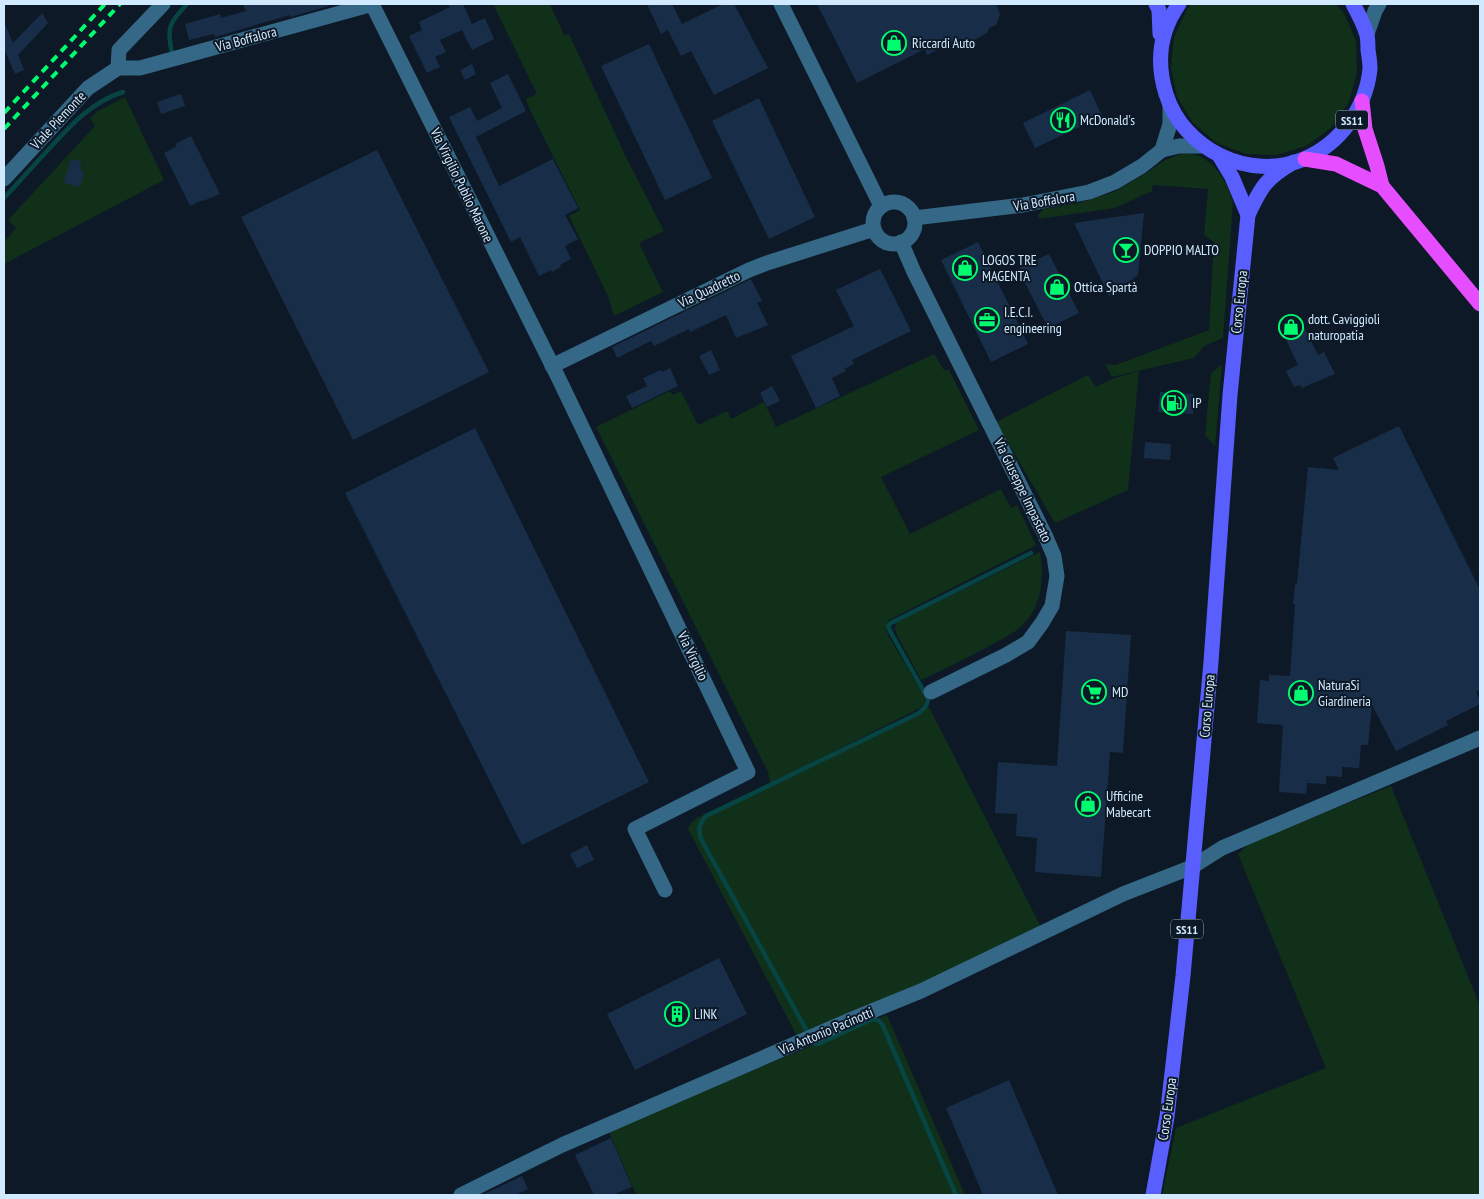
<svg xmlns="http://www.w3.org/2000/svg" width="1484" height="1199" viewBox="0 0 1484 1199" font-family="'PT Sans Narrow',sans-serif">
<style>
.green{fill:#10301a}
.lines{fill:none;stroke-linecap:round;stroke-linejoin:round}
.stream{stroke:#074544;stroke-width:4.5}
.building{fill:#182e48}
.minor{stroke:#356887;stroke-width:15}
.major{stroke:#595eff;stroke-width:15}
.highway{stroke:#e64dff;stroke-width:15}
.rail{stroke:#00fd6f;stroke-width:4;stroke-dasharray:8 6;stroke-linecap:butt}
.labels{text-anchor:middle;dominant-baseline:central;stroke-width:4;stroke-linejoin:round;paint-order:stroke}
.shield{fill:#0d1926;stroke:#97abbe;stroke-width:1}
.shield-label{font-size:12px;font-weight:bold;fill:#d2eaff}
.street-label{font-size:14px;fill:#d2eaff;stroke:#0d1926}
.poi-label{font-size:14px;fill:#d2eaff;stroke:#0d1926;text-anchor:start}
</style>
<rect width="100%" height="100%" fill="#0d1926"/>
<g class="green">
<polygon points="493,4 550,4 564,35 569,34 626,157 664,231 639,243 663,292 614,316 608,296 569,216 580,210 530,110 526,99 537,94"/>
<polygon points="1192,4 1336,4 1344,13 1356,41 1357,72 1349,102 1331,128 1306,146 1277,155 1246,154 1217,143 1193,123 1177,97 1171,68 1174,37 1187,9"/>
<polygon points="125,97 164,180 4,264 4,240 5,241 16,228 8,220 95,126 90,118 98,111"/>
<path d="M 1184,153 C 1211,154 1226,178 1233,202 L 1223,338 L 1204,346 L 1194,358 L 1112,377 L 1105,364 L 1116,365 L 1209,330 L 1214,242 L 1204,235 L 1208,189 L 1153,185 L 1152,191 L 1115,208 L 1039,219 L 1038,215 L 1044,209 L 1079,203 L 1116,191 L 1148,172 L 1165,160 Z"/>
<polygon points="934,354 944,370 949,370 979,430 881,477 910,534 1001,489 1011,508 1017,505 1036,545 889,620 886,628 888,635 925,698 924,704 920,708 805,766 929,707 1041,927 799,1040 688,829 691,823 697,818 770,783 768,772 596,427 670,391 673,395 681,391 698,425 727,411 731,419 764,402 776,427"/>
<polygon points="1222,364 1215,446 1205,435 1211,373"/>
<polygon points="1139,371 1128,490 1055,523 996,422 1088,375 1096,387 1112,379"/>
<path d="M 1040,552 C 1045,582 1041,613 1014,632 C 1005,638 994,643 984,649 C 963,660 942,670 921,680 L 897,635 L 895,629 L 896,623 Z"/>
<polygon points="1391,786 1480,1006 1480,1195 1162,1195 1176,1128 1326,1068 1238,854 1249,843"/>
<polygon points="887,1015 965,1195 635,1195 636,1194 608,1130"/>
</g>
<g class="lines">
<g class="stream">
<path d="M 172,53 C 166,27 170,22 187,4"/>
<path d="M 4,198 C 19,182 33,166 48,150 C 70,126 91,102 123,92"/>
<path d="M 809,1035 L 701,839 C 698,829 699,824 706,816 L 919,713 C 924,709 927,706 928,699 L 890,631 L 888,626 L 891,623 L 1031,553"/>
<path d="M 813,1043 L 818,1044 L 873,1019 C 879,1019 880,1022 883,1026 L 956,1195"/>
</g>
</g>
<g class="building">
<polygon points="243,4 328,4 328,6 291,17 290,15 215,37 214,34 189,40 185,24 220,14 221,18 246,11"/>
<polygon points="448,4 463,4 472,24 485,18 494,39 472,50 462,30 440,40 446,52 435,57 440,67 427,73 409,36 422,30 419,22 450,7"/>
<polygon points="647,4 672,4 682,24 723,4 734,4 768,68 714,95 691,51 681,56 668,30 661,34"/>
<polygon points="817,4 996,4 1000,14 996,25 989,28 987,33 969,43 962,41 957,44 955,41 927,55 925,49 857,83"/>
<polygon points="42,13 48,23 18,55 24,70 15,74 4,49 4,22 13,43"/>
<polygon points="649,44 712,178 665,200 601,66"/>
<polygon points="472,64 476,74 465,80 460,70"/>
<polygon points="508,74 526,111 476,137 499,186 553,159 578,208 565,215 578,239 565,246 571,259 560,265 561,267 552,272 551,270 539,276 520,237 511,242 449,117 470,107 477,121 502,108 490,83"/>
<polygon points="1090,90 1102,116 1035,148 1023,123"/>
<polygon points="181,94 185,106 161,114 157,102"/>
<polygon points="759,98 815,217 769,239 712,121"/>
<polygon points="191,136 220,194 203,201 203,200 190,206 164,153 177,146 175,144"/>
<polygon points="377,150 489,372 353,440 241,217"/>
<polygon points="71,159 81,161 80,170 84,172 80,187 64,183"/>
<polygon points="1144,213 1138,275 1109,296 1074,223"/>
<polygon points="978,242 1028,344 991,362 941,260"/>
<polygon points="1049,254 1079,313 1048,328 1018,269"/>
<polygon points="880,269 911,331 852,360 854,364 844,369 846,371 832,378 840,396 816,408 791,356 854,326 836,290"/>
<polygon points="751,279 762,301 757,303 768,325 736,338 726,315 690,332 689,329 654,346 651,341 617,358 612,347"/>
<polygon points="1298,315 1318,355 1324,352 1335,374 1302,388 1300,385 1294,387 1286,371 1298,365 1279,325"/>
<polygon points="711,350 720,370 709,375 699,356"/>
<polygon points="670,368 678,386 632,408 626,396 647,386 643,378 661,370 662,372"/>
<polygon points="772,386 780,401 767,407 760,393"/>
<polygon points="1160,392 1194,394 1193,414 1158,412"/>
<polygon points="1399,426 1480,590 1480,689 1476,692 1480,701 1480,704 1446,721 1448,725 1396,751 1372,705 1368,745 1361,745 1359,768 1342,767 1342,777 1326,776 1326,784 1307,783 1306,794 1279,792 1283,725 1257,723 1260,680 1269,681 1269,675 1290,676 1295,604 1293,604 1295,584 1297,584 1308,467 1339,470 1333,458"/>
<polygon points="475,428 649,782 522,845 345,493"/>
<polygon points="1145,442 1171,444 1170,460 1144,458"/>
<polygon points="1066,631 1131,635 1123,753 1110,752 1101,877 1035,872 1037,838 1016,836 1017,814 995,813 998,762 1057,766"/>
<polygon points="587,845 594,860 577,868 570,854"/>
<polygon points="719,958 747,1014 635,1070 607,1014"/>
<polygon points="1009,1080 1058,1195 983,1195 946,1108"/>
<polygon points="611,1138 632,1187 612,1195 594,1195 575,1155"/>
<polygon points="522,1176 528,1189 515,1195 482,1195"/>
</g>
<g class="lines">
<g class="minor">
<polyline points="372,4 557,375 748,772 635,829 665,890"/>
<polyline points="781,4 881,206"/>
<polyline points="1367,34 1375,11 1379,4"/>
<polyline points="118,68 140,68 373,4"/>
<polyline points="118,68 119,50 163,4"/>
<polyline points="1162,150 1170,124 1170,107"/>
<polyline points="4,179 88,88 118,68"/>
<circle cx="894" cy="223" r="21"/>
<polyline points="914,218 1023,205 1089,192 1115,182 1142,166 1162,150 1179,146 1202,146"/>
<polyline points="901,242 914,272 1045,535 1054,556 1057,576 1052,606 1042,623 1028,642 1006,655 931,692"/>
<polyline points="552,366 749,270 767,263 874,229"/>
<polyline points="461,1195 562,1145 850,1020 921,991 1123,894 1192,867 1222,848 1480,738"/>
</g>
<g class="major">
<polyline points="1156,4 1159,10 1160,34"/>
<path d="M 1179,4 C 1160,31 1156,62 1166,94 C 1183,149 1249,182 1304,159 C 1340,144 1366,108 1370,69 C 1370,63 1369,56 1368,50 C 1368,45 1368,40 1367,35 C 1364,25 1358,13 1353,4"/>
<polyline points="1220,157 1232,177 1248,215"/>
<path d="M 1153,1195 L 1167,1117 L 1183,976 L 1211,662 L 1230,395 L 1248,215 C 1261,187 1266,178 1294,162"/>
</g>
<g class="highway">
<polyline points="1362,101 1365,129 1377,166 1382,186"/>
<polyline points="1305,159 1336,164 1382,186 1480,304"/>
</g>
<g class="rail">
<polyline points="4,113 105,4"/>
<polyline points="4,129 120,4"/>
</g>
</g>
<defs>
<symbol id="shop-ring" viewBox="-11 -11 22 22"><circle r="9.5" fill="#0d1926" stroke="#00fd6f" stroke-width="1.5"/><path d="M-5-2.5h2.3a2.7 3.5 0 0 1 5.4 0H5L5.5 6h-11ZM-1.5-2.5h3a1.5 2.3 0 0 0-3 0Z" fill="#00fd6f"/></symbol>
<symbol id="restaurant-ring" viewBox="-11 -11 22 22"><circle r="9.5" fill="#0d1926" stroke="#00fd6f" stroke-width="1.5"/><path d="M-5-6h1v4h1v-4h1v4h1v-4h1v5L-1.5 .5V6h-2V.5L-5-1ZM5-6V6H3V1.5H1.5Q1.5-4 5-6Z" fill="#00fd6f"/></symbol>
<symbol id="bar-ring" viewBox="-11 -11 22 22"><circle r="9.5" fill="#0d1926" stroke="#00fd6f" stroke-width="1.5"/><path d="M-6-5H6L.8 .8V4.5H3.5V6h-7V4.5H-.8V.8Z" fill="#00fd6f"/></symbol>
<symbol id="office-ring" viewBox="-11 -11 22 22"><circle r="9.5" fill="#0d1926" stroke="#00fd6f" stroke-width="1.5"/><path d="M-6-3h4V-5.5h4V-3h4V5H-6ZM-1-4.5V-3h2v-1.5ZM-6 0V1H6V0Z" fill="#00fd6f"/></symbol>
<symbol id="fuel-ring" viewBox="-11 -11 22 22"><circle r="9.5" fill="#0d1926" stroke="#00fd6f" stroke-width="1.5"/><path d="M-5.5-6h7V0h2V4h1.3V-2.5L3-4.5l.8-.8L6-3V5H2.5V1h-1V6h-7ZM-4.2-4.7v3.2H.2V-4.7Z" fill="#00fd6f"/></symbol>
<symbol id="supermarket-ring" viewBox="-11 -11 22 22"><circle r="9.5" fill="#0d1926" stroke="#00fd6f" stroke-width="1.5"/><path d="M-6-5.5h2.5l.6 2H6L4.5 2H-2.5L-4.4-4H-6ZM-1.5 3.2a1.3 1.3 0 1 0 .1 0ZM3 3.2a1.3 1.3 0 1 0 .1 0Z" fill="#00fd6f"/></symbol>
<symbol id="building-ring" viewBox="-11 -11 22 22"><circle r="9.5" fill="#0d1926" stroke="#00fd6f" stroke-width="1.5"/><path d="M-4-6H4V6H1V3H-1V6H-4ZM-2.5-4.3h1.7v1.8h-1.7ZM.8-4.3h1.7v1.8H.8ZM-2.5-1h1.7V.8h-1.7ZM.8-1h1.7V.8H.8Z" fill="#00fd6f"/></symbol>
</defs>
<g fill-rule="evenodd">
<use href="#shop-ring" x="880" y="29" width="28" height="28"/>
<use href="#restaurant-ring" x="1049" y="106" width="28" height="28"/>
<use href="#bar-ring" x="1112" y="236" width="28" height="28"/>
<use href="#shop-ring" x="951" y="254" width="28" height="28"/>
<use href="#shop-ring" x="1043" y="273" width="28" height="28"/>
<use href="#office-ring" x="973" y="306" width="28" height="28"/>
<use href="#shop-ring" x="1277" y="313" width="28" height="28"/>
<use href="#fuel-ring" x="1160" y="389" width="28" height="28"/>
<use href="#supermarket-ring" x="1080" y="678" width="28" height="28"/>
<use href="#shop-ring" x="1287" y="679" width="28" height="28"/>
<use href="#shop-ring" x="1074" y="790" width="28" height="28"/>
<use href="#building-ring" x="663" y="1000" width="28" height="28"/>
</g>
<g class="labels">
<g class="shield">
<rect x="1336" y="110.5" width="32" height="19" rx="4"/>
<rect x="1171" y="919.5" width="32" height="19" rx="4"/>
</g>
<g class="shield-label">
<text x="1352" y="120">SS11</text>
<text x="1187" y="929">SS11</text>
</g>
<g class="street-label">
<text transform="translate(246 39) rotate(-15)">Via Boffalora</text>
<text transform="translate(58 120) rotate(-47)">Viale Piemonte</text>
<text transform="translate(462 185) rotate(64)">Via Virgilio Publio Marone</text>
<text transform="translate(1044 201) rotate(-10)">Via Boffalora</text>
<text transform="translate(709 289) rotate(-26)">Via Quadretto</text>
<text transform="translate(1239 302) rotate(-84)">Corso Europa</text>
<text transform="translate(1023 490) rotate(64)">Via Giuseppe Impastato</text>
<text transform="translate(693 656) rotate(64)">Via Virgilio</text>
<text transform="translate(1207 706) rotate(-85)">Corso Europa</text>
<text transform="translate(826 1031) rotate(-23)">Via Antonio Pacinotti</text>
<text transform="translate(1167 1109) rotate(-82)">Corso Europa</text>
</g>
<g class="poi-label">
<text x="912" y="43">Riccardi Auto</text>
<text x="1080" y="120">McDonald's</text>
<text x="1144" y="250">DOPPIO MALTO</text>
<text x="982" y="260">LOGOS TRE<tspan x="982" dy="16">MAGENTA</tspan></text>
<text x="1074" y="287">Ottica Spartà</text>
<text x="1004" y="312">I.E.C.I.<tspan x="1004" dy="16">engineering</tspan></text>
<text x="1308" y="319">dott. Caviggioli<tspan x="1308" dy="16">naturopatia</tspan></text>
<text x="1192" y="403">IP</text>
<text x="1318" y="685">NaturaSi<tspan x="1318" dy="16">Giardineria</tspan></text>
<text x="1112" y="692">MD</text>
<text x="1106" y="796">Ufficine<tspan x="1106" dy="16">Mabecart</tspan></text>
<text x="694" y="1014">LINK</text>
</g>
</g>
<rect width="1484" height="1199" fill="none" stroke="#d2eaff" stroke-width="10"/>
</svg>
